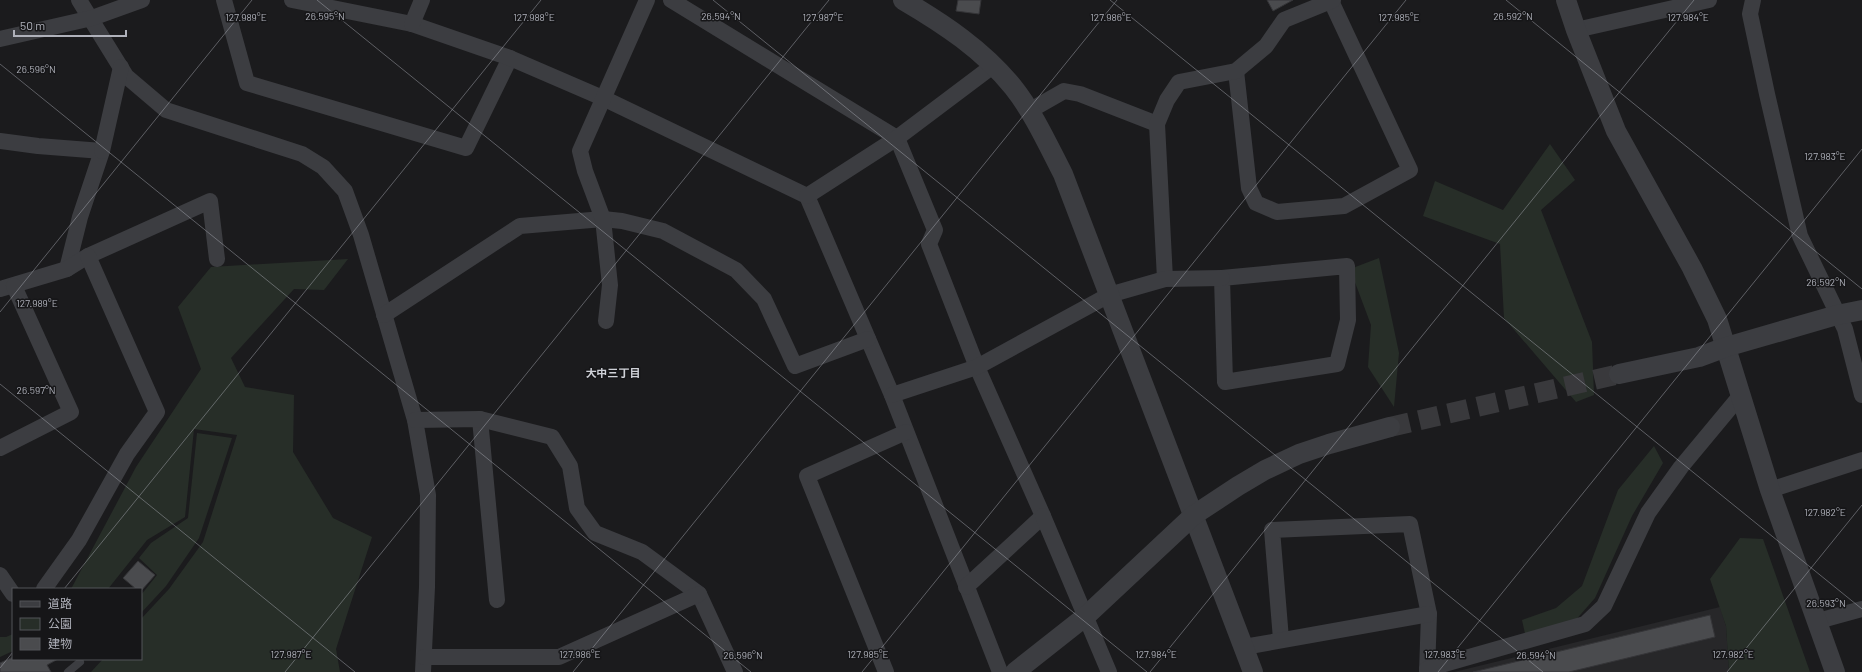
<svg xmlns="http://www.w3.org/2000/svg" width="1862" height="672" viewBox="0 0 1862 672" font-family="Barlow,'Noto Sans JP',sans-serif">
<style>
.built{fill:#272729}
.green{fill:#272e28}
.building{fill:#4a4b4e;stroke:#353538}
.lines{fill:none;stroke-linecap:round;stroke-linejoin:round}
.tertiary-tunnel{stroke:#39393c;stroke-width:20;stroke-dasharray:20 10;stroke-linecap:butt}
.service{stroke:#3c3d41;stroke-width:8}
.minor{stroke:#3c3d41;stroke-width:16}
.tertiary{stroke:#3c3d41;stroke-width:20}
.ticks{fill:none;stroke:#afb1ba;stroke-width:1;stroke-opacity:0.45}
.labels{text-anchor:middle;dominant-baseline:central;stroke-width:3;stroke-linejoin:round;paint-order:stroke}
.neighbourhood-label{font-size:11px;font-weight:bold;fill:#cfd1d7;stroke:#161618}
.ticks-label{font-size:10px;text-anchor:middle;fill:#afb1ba;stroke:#161618;stroke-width:3;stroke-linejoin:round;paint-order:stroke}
</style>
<rect width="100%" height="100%" fill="#1b1b1d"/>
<polygon class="built" points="1720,607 1726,626 1729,672 1454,672"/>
<g class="green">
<polygon points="1550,144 1575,180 1541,210 1592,342 1594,395 1576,402 1504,318 1500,244 1423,216 1435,181 1503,210"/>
<polygon points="1379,258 1399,353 1394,407 1368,367 1371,325 1350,269"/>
<polygon points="348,259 324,290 294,289 231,358 245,387 294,395 293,452 333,518 372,537 336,649 340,672 91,672 103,659 141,659 141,619 169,589 203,542 237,435 194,429 185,517 147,540 108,589 71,589 136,467 201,369 178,307 211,267"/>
<polygon points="197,433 232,438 199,538 166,586 141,613 141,595 157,575 139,558 151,543 188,518"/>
<polygon points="1654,446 1663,463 1632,516 1595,598 1574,622 1526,638 1522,620 1556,608 1582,586 1618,490"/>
<polygon points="1740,538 1763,539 1810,672 1729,672 1726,626 1710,579"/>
<polygon points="13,634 13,651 0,657 0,637 6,637"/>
</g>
<g class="building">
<polygon points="958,0 981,0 979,14 956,11"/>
<polygon points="1267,0 1293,0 1273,11"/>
<polygon points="138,561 155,575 141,591 141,589 136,589 123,578"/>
<polygon points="1710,615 1715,637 1569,672 1473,672"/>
<polygon points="13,657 13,659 58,659 47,665 51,672 0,672 0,663"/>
</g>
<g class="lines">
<polyline class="tertiary-tunnel" points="1390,427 1619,374"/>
<polyline class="service" points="68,672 80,662"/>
<g class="minor">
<polyline points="79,0 126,76 166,110 302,154 323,167 345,191 361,235 415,420 428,495 427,587 423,672"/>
<polyline points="224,0 247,83 466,148 510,58"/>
<polyline points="292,0 412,24 510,58 605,99 807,196 892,395 1000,672"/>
<polyline points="671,0 897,138 935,230 929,244 977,367 1043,516 966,587"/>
<polyline points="1753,0 1750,14 1767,94 1800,236 1845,329 1862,395"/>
<polyline points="412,24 422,0"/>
<polyline points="1576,30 1709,0"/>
<polyline points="0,39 92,18 142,0"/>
<polyline points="1236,71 1249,188 1256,203 1277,212 1344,206 1410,170 1331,1"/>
<polyline points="1029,111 1064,91 1080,94 1157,124"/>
<polyline points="0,141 38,146 102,151 80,217 67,269"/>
<polyline points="102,151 121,67"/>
<polyline points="807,196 897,138 994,65"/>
<polygon points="1347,266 1348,320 1337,364 1225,382 1222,278"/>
<polyline points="1165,279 1157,124 1167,100 1179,82 1236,71 1266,46 1284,20 1333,0"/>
<polyline points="0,289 67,269 88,256 210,201 217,259"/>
<polyline points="384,315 520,226 603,219 622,221 663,231 736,270 764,299 795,366 868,339"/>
<polyline points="606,321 610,285 603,219 585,171 580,151 647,0"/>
<polyline points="892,395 977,367 1109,295 1165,279 1222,278"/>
<polyline points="480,419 497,600"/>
<polyline points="415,420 480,419 552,437 570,466 577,508 595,533 642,552 699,594 735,672"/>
<polyline points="0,448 71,412 14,286"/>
<polyline points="1770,490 1862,460"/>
<polyline points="1043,516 1109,672"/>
<polyline points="0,575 13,594"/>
<polyline points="44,589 79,540 127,454 157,412 88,256"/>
<polyline points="1818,621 1862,609"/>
<polyline points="1281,639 1272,530 1410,524 1429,614 1427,672"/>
<polyline points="1244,647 1429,614"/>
<polyline points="424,657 559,657 699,594"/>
<polyline points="1427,669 1585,624 1604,606 1648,513 1681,467 1740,396"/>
<polyline points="886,672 807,476 906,432"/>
</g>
<g class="tertiary">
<path d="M 903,0 C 944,24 983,50 1013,87 C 1033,112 1048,145 1063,174 L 1253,672"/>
<polyline points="1566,0 1576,30 1616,131 1692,268 1717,319 1770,490 1835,672"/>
<polyline points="1619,374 1699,357 1726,347 1837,315 1862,310"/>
<polyline points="1015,672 1086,616 1194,515 1238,486 1265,470 1299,454 1329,444 1390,427"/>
</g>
</g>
<path class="ticks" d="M 317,0 L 1147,672M 713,0 L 1543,672M 1110,0 L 1862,609M 1506,0 L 1862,289M 0,64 L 751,672M 0,312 L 252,0M 0,384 L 355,672M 64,589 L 541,0M 0,668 L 13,652M 285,672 L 829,0M 573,672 L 1117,0M 862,672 L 1406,0M 1150,672 L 1694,0M 1438,672 L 1862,149M 1727,672 L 1862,505"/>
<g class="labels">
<g class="neighbourhood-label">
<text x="613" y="372">大中三丁目</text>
</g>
</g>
<g class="ticks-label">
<text x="325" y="20">26.595°N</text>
<text x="721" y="20">26.594°N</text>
<text x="1513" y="20">26.592°N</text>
<text x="246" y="21">127.989°E</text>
<text x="534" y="21">127.988°E</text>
<text x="823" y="21">127.987°E</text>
<text x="1111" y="21">127.986°E</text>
<text x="1399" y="21">127.985°E</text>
<text x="1688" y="21">127.984°E</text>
<text x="36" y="73">26.596°N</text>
<text x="1825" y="160">127.983°E</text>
<text x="1826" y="286">26.592°N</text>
<text x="37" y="307">127.989°E</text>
<text x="36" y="394">26.597°N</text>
<text x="1825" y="516">127.982°E</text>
<text x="1826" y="607">26.593°N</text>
<text x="291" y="658">127.987°E</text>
<text x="580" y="658">127.986°E</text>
<text x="868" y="658">127.985°E</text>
<text x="1156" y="658">127.984°E</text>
<text x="1445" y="658">127.983°E</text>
<text x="1733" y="658">127.982°E</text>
<text x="743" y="659">26.596°N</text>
<text x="1536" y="659">26.594°N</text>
</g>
<rect x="12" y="588" width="130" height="72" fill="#161618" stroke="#535459"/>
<rect x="20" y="601" width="20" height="6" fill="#3c3d41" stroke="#535459"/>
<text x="48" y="608" font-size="12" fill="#afb1ba">道路</text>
<rect x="20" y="618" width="20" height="12" fill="#272e28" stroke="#535459"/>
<text x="48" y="628" font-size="12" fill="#afb1ba">公園</text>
<rect x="20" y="638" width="20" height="12" fill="#4a4b4e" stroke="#535459"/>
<text x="48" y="648" font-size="12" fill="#afb1ba">建物</text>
<path d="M14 30v6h112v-6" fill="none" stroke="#afb1ba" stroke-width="2"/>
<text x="20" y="30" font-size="12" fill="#afb1ba" stroke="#161618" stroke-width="3" paint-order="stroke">50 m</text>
</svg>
